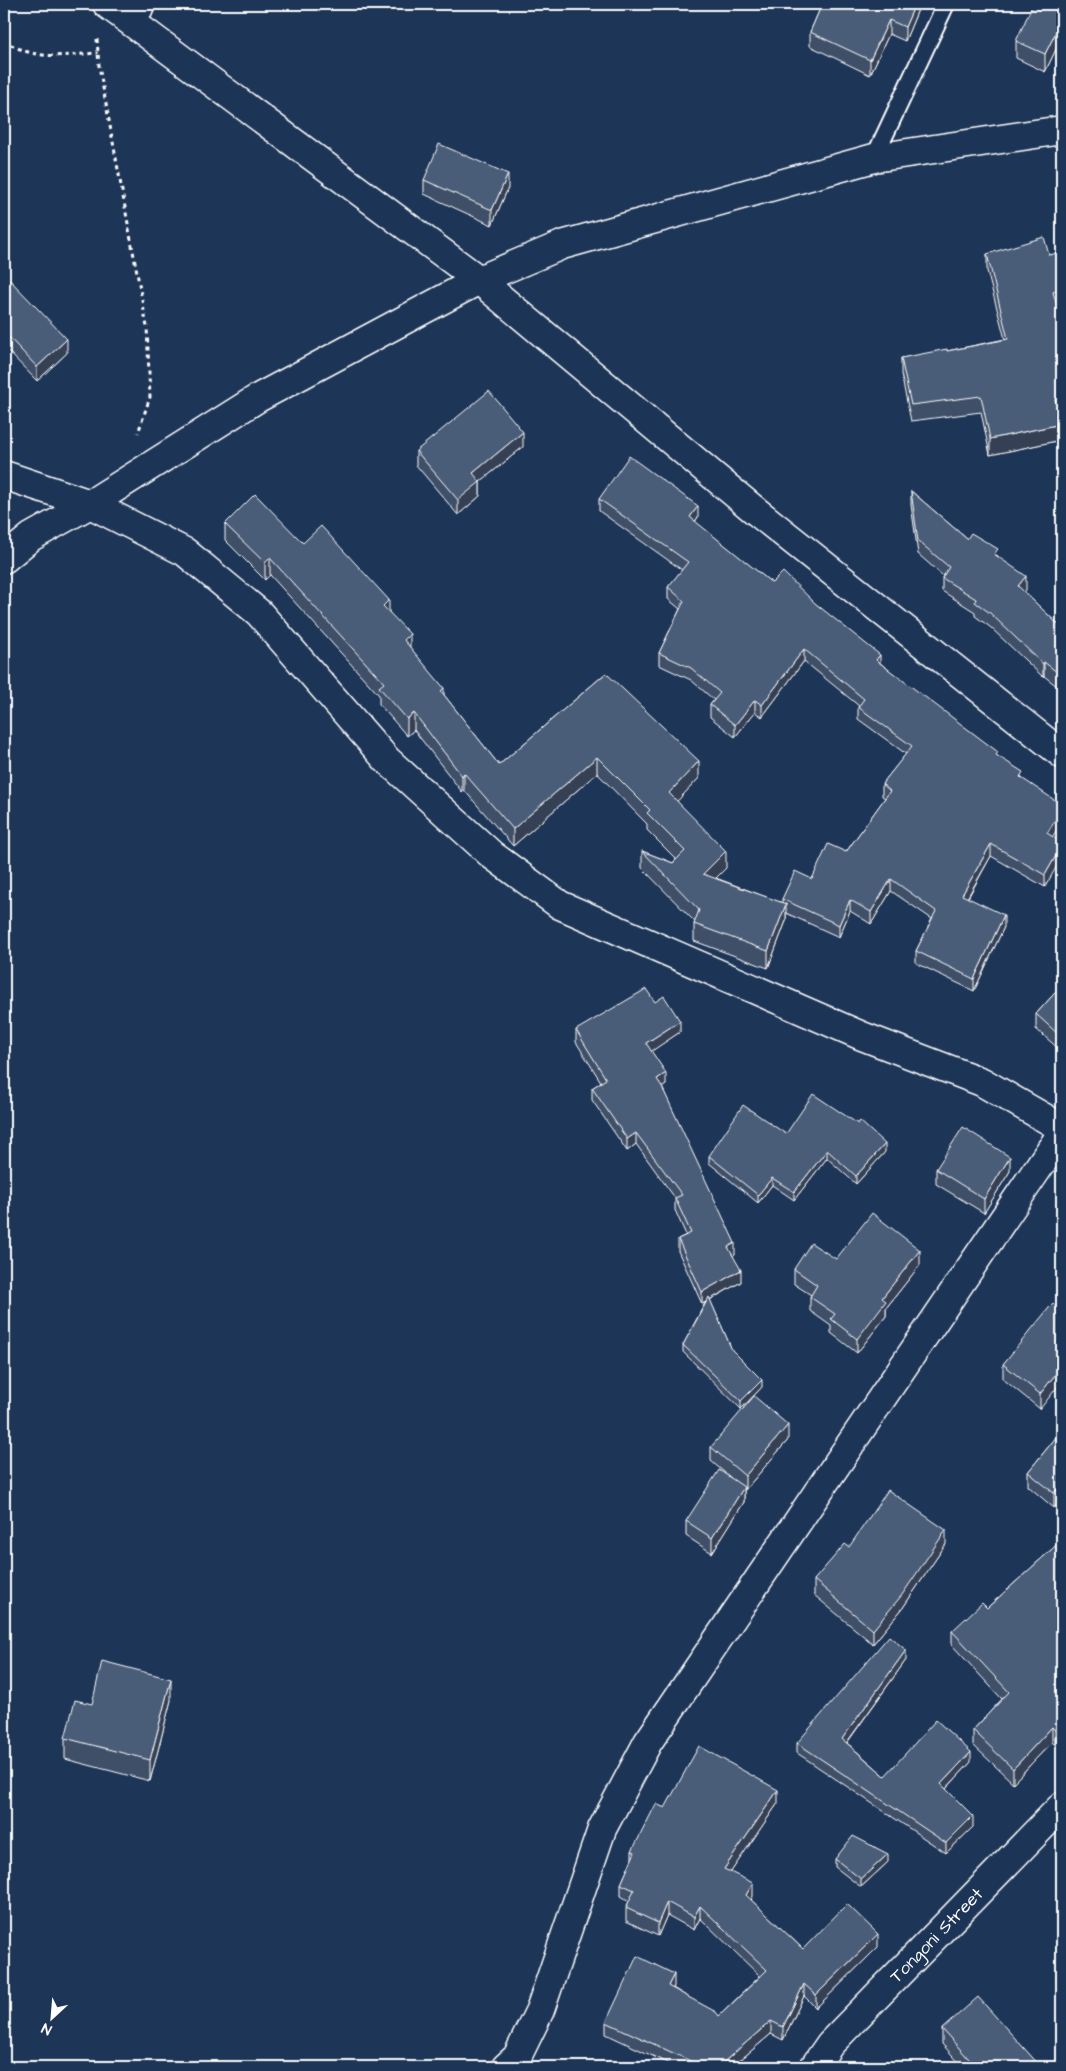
<svg xmlns="http://www.w3.org/2000/svg" width="1066" height="2071" viewBox="0 0 1066 2071" font-family="'Architects Daughter',sans-serif">
<style>
.lines{fill:none;stroke-linecap:round;stroke-linejoin:round}
.lane-casing{stroke:#fff;stroke-width:20}
.street-casing{stroke:#fff;stroke-width:31}
.secondary-casing{stroke:#fff;stroke-width:31}
.highway-casing{stroke:#fff;stroke-width:31}
.path{stroke:#fff;stroke-width:3;stroke-dasharray:4 4;stroke-linecap:butt}
.lane{stroke:#1d3557;stroke-width:16}
.street{stroke:#1d3557;stroke-width:28}
.secondary{stroke:#1d3557;stroke-width:28}
.highway{stroke:#1d3557;stroke-width:28}
.wall{fill:#405068;stroke:#fff}
.shaded-wall{fill:#344155;stroke:#fff}
.building{fill:#4a5d79;stroke:#fff}
.labels{text-anchor:middle;dominant-baseline:central;stroke-width:4;stroke-linejoin:round;paint-order:stroke}
.street-label{font-size:18px;fill:#fff;stroke:#1d3557}
</style>
<rect width="100%" height="100%" fill="#1d3557"/>
<filter id="ink" filterUnits="userSpaceOnUse"><feTurbulence type="fractalNoise" baseFrequency=".02" numOctaves="2"/><feDisplacementMap in="SourceGraphic" scale="10" xChannelSelector="R" yChannelSelector="G"/><feConvolveMatrix kernelMatrix="1 2 1 2 8 2 1 2 1" color-interpolation-filters="sRGB"/></filter>
<g filter="url(#ink)">
<g class="lines">
<defs>
<g id="lane">
<polyline points="137,27 147,4"/>
<polyline points="874,158 946,4"/>
</g>
<g id="street">
<polyline points="4,475 90,504 185,552 259,613 387,760 492,855 560,905 862,1036 982,1082 1062,1128"/>
<polyline points="4,559 31,537 90,504 258,398 479,280 562,245 874,158 1062,130"/>
<polyline points="506,2067 517,2057 540,2010 602,1829 648,1742 1062,1133"/>
</g>
<g id="secondary">
<path id="s1" d="M 814,2067 L 830,2044 L 1062,1806"/>
</g>
<polyline id="highway" points="107,4 479,280 752,508 1062,754"/>
</defs>
<use href="#lane" class="lane-casing"/>
<use href="#street" class="street-casing"/>
<use href="#secondary" class="secondary-casing"/>
<use href="#highway" class="highway-casing"/>
<g class="path">
<polyline points="97,39 99,66 147,327 150,397 138,433"/>
<path d="M 4,40 C 35,62 62,55 98,53"/>
</g>
<use href="#lane" class="lane"/>
<use href="#street" class="street"/>
<use href="#secondary" class="secondary"/>
<use href="#highway" class="highway"/>
</g>
<g class="wall">
<polygon points="822,4 917,4 917,12 905,41 889,34 870,75 810,46 810,32"/>
<polygon points="1062,4 1062,37 1045,72 1016,58 1016,41"/>
<polygon points="424,180 508,188 492,225 424,194"/>
<polygon points="987,254 1057,307 1059,414 1061,440 990,455 981,412 911,421 901,374 901,358 947,351 1005,339 987,271"/>
<polygon points="4,278 67,353 37,381 4,347"/>
<polygon points="523,447 480,482 480,496 458,515 416,465 416,451"/>
<polygon points="911,491 967,539 998,556 1026,590 1024,592 1062,628 1062,690 1044,676 1043,677 990,627 975,616 975,612 942,591 942,578 943,576 918,554 911,505"/>
<polygon points="599,499 698,517 695,522 772,583 816,604 880,663 998,757 1023,779 1062,822 1052,837 1045,887 991,856 968,898 1004,927 974,991 916,963 916,951 932,919 891,891 871,924 850,911 839,937 786,913 786,921 768,968 694,941 694,924 695,922 642,868 642,851 673,863 676,859 647,830 647,824 597,773 513,846 464,790 462,792 414,730 407,736 379,704 379,695 270,575 265,580 225,540 225,524 303,543 389,612 410,648 444,695 499,765 606,673 699,778 677,801 726,868 716,878 782,903 782,899 812,879 846,852 885,798 882,796 882,784 906,754 858,719 858,707 859,706 804,661 762,717 755,712 735,737 710,717 710,705 714,700 691,680 659,665 659,653 680,609 668,599 668,587 682,570 599,511"/>
<polygon points="1062,985 1059,1049 1036,1029 1036,1014"/>
<polygon points="655,1002 680,1032 651,1051 666,1085 662,1087 735,1255 733,1256 741,1282 710,1300 732,1350 762,1387 741,1409 683,1352 683,1345 706,1301 702,1304 678,1251 678,1239 686,1235 675,1210 675,1198 636,1144 627,1151 592,1100 592,1088 601,1082 576,1042 576,1030"/>
<polygon points="786,1134 885,1152 856,1184 827,1158 794,1200 772,1185 758,1203 709,1163 709,1156"/>
<polygon points="936,1169 1010,1171 984,1213 936,1184"/>
<polygon points="836,1259 920,1265 886,1308 886,1316 857,1353 831,1333 831,1326 810,1311 810,1297 811,1295 794,1284 794,1269"/>
<polygon points="1057,1307 1040,1409 1003,1379 1003,1364"/>
<polygon points="1062,1430 1054,1508 1028,1486 1028,1472"/>
<polygon points="788,1440 745,1490 744,1490 744,1502 712,1553 686,1536 686,1521 731,1478 711,1461 711,1447"/>
<polygon points="1062,1540 1055,1745 1052,1742 1013,1783 973,1745 973,1730 1002,1699 952,1645 952,1631 987,1608"/>
<polygon points="946,1544 902,1609 873,1644 814,1595 814,1580 849,1547"/>
<polygon points="906,1660 847,1743 885,1776 971,1762 946,1789 973,1827 946,1853 797,1753 797,1743"/>
<polygon points="171,1700 150,1781 65,1759 65,1738 92,1704"/>
<polygon points="778,1803 730,1873 753,1896 751,1900 803,1949 878,1947 816,2008 804,1996 783,2040 771,2034 732,2067 676,2067 606,2034 606,2022 674,1986 673,1988 719,2016 760,1976 700,1918 694,1930 667,1915 658,1936 626,1921 626,1908 629,1901 621,1896 621,1884 632,1859 632,1851 665,1808"/>
<polygon points="835,1859 888,1862 861,1887 835,1867"/>
<polygon points="942,2029 1041,2067 963,2067 942,2044"/>
</g>
<g class="shaded-wall">
<polygon points="915,4 917,4 917,12 905,41 905,27"/>
<polygon points="889,20 889,34 870,75 870,60"/>
<polygon points="1062,20 1062,37 1045,72 1045,54"/>
<polygon points="508,174 508,188 492,225 492,210"/>
<polygon points="1062,289 1062,305 1053,308 1053,292"/>
<polygon points="67,339 67,353 37,381 37,367"/>
<polygon points="1062,396 1062,413 1055,415 1055,399"/>
<polygon points="1061,424 1061,440 990,455 990,439"/>
<polygon points="523,432 523,447 480,482 480,496 458,515 458,500 473,473"/>
<polygon points="698,506 698,517 690,529 690,517"/>
<polygon points="270,558 270,575 265,580 265,563"/>
<polygon points="1026,576 1026,590 1018,600 1018,586"/>
<polygon points="389,600 389,617 383,606"/>
<polygon points="410,634 410,651 404,640"/>
<polygon points="804,649 804,661 762,717 762,705"/>
<polygon points="880,655 880,667 876,660"/>
<polygon points="1044,662 1044,676 1043,677 1043,664"/>
<polygon points="444,688 444,705 441,691"/>
<polygon points="755,700 755,712 735,737 735,725"/>
<polygon points="414,713 414,730 407,736 407,719"/>
<polygon points="597,757 597,773 513,846 513,829"/>
<polygon points="699,761 699,778 669,810 669,793"/>
<polygon points="464,773 464,790 462,792 462,776"/>
<polygon points="1062,810 1062,822 1047,845 1047,833"/>
<polygon points="991,844 991,856 962,907 962,895"/>
<polygon points="1062,845 1062,857 1045,887 1045,875"/>
<polygon points="726,851 726,868 703,891 703,874"/>
<polygon points="891,879 891,891 871,924 871,912"/>
<polygon points="850,900 850,911 839,937 839,925"/>
<polygon points="786,904 786,921 768,968 768,951"/>
<polygon points="1004,915 1004,927 974,991 974,979"/>
<polygon points="680,1021 680,1032 646,1055 646,1043"/>
<polygon points="1062,1031 1062,1046 1059,1049 1059,1035"/>
<polygon points="666,1073 666,1085 657,1091 657,1079"/>
<polygon points="636,1133 636,1144 627,1151 627,1139"/>
<polygon points="885,1144 885,1152 856,1184 856,1176"/>
<polygon points="827,1150 827,1158 794,1200 794,1192"/>
<polygon points="1010,1157 1010,1171 984,1213 984,1199"/>
<polygon points="772,1178 772,1185 758,1203 758,1195"/>
<polygon points="735,1243 735,1255 728,1259 728,1247"/>
<polygon points="920,1250 920,1265 886,1308 886,1316 857,1353 857,1339 882,1298"/>
<polygon points="741,1270 741,1282 702,1304 702,1292"/>
<polygon points="1062,1366 1062,1381 1040,1409 1040,1394"/>
<polygon points="762,1380 762,1387 741,1409 741,1401"/>
<polygon points="788,1425 788,1440 745,1490 745,1476"/>
<polygon points="1062,1483 1062,1498 1054,1508 1054,1493"/>
<polygon points="744,1487 744,1502 712,1553 712,1538"/>
<polygon points="946,1530 946,1544 902,1609 873,1644 873,1630"/>
<polygon points="906,1650 906,1660 842,1749 842,1739"/>
<polygon points="171,1679 171,1700 150,1781 150,1760"/>
<polygon points="1062,1723 1062,1738 1055,1745 1055,1730"/>
<polygon points="1052,1727 1052,1742 1013,1783 1013,1769"/>
<polygon points="971,1752 971,1762 941,1794 941,1784"/>
<polygon points="778,1790 778,1803 724,1882 724,1869"/>
<polygon points="973,1816 973,1827 946,1853 946,1843"/>
<polygon points="888,1854 888,1862 861,1887 861,1879"/>
<polygon points="753,1883 753,1896 746,1908 746,1895"/>
<polygon points="667,1902 667,1915 658,1936 658,1923"/>
<polygon points="700,1906 700,1918 694,1930 694,1917"/>
<polygon points="878,1934 878,1947 816,2008 816,1995"/>
<polygon points="674,1974 674,1986 668,1998 668,1986"/>
<polygon points="804,1984 804,1996 783,2040 783,2027"/>
<polygon points="771,2021 771,2034 732,2067 718,2067"/>
</g>
<g class="building">
<polygon points="822,4 915,4 905,27 889,20 870,60 810,32"/>
<polygon points="1033,4 1062,4 1062,20 1045,54 1016,41"/>
<polygon points="439,144 508,174 492,210 424,180"/>
<polygon points="1044,237 1049,255 1062,252 1062,289 1053,292 1062,323 1062,396 1055,399 1061,424 990,439 981,396 911,405 901,358 947,349 947,351 1008,339 987,254"/>
<polygon points="6,276 67,339 37,367 4,332 4,278"/>
<polygon points="489,391 523,432 473,473 480,482 458,500 416,451"/>
<polygon points="629,456 698,506 690,517 772,583 783,572 816,604 880,655 876,660 998,752 996,755 1023,772 1020,777 1062,805 1062,810 1047,833 1062,843 1062,845 1045,875 991,844 962,895 1004,915 974,979 916,951 936,911 891,879 871,912 850,900 839,925 782,899 795,871 812,879 828,844 846,852 890,791 882,784 912,746 858,707 864,699 804,649 762,705 755,700 735,725 710,705 720,693 691,668 659,653 684,601 668,587 688,562 599,499"/>
<polygon points="911,491 967,539 971,533 998,549 994,554 1026,576 1018,586 1062,628 1062,676 1044,662 1043,664 990,613 975,602 976,599 942,578 949,567 918,541"/>
<polygon points="255,494 303,543 321,526 389,600 383,606 410,634 404,640 444,688 441,691 499,765 606,673 699,761 669,793 726,851 703,874 786,904 768,951 694,924 699,910 642,851 673,863 685,851 647,813 650,810 597,757 513,829 464,773 462,776 414,713 407,719 379,687 384,683 270,558 265,563 225,524"/>
<polygon points="1062,985 1062,1031 1059,1035 1036,1014"/>
<polygon points="646,989 655,1002 664,996 680,1021 646,1043 666,1073 657,1079 662,1087 735,1243 728,1247 741,1270 702,1292 678,1239 691,1233 675,1198 682,1195 636,1133 627,1139 592,1088 606,1079 576,1030"/>
<polygon points="813,1094 858,1124 860,1121 885,1144 856,1176 827,1150 794,1192 772,1178 758,1195 709,1156 743,1105 786,1134"/>
<polygon points="963,1127 1010,1157 984,1199 936,1169"/>
<polygon points="872,1213 920,1250 882,1298 886,1301 857,1339 831,1319 835,1314 810,1297 817,1285 794,1269 811,1243 836,1259"/>
<polygon points="709,1297 732,1350 762,1380 741,1401 683,1345"/>
<polygon points="1062,1301 1062,1366 1040,1394 1003,1364 1053,1303 1057,1307"/>
<polygon points="754,1396 788,1425 745,1476 711,1447"/>
<polygon points="1062,1430 1062,1483 1054,1493 1028,1472"/>
<polygon points="719,1470 744,1487 712,1538 686,1521"/>
<polygon points="888,1490 946,1530 902,1595 873,1630 814,1580 845,1544 849,1547"/>
<polygon points="1062,1540 1062,1723 1055,1730 1052,1727 1013,1769 973,1730 1009,1692 952,1631 982,1603 987,1608"/>
<polygon points="889,1636 906,1650 842,1739 885,1776 936,1720 971,1752 941,1784 973,1816 946,1843 797,1743"/>
<polygon points="102,1661 171,1679 150,1760 65,1738 75,1700 92,1704"/>
<polygon points="699,1746 778,1790 724,1869 753,1883 746,1895 803,1949 847,1904 878,1934 816,1995 804,1984 783,2027 771,2021 718,2067 694,2067 697,2064 606,2022 637,1956 674,1974 668,1986 716,2012 719,2016 767,1970 700,1906 694,1917 667,1902 658,1923 626,1908 634,1890 621,1884 635,1852 632,1851 656,1804 665,1808"/>
<polygon points="853,1836 888,1854 861,1879 835,1859"/>
<polygon points="978,1997 1041,2067 976,2067 942,2029"/>
</g>
</g>
<g class="labels">
<g class="street-label">
<text stroke="none"><textPath href="#s1" startOffset="180">Tongoni Street</textPath></text>
</g>
</g>
<rect width="1066" height="2071" fill="none" stroke="#1d3557" stroke-width="20"/>
<rect x="10" y="10" width="1046" height="2051" fill="none" stroke="#fff" stroke-width="2" filter="url(#ink)"/>
<g transform="translate(52 2018) rotate(206)" stroke="#1d3557" stroke-width="4" paint-order="stroke">
<path d="M0-4L9 19L0 12L-9 19Z" fill="#ffffff"/>
<text y="-8" font-size="14" font-weight="bold" text-anchor="middle" fill="#ffffff">N</text>
</g>
</svg>
